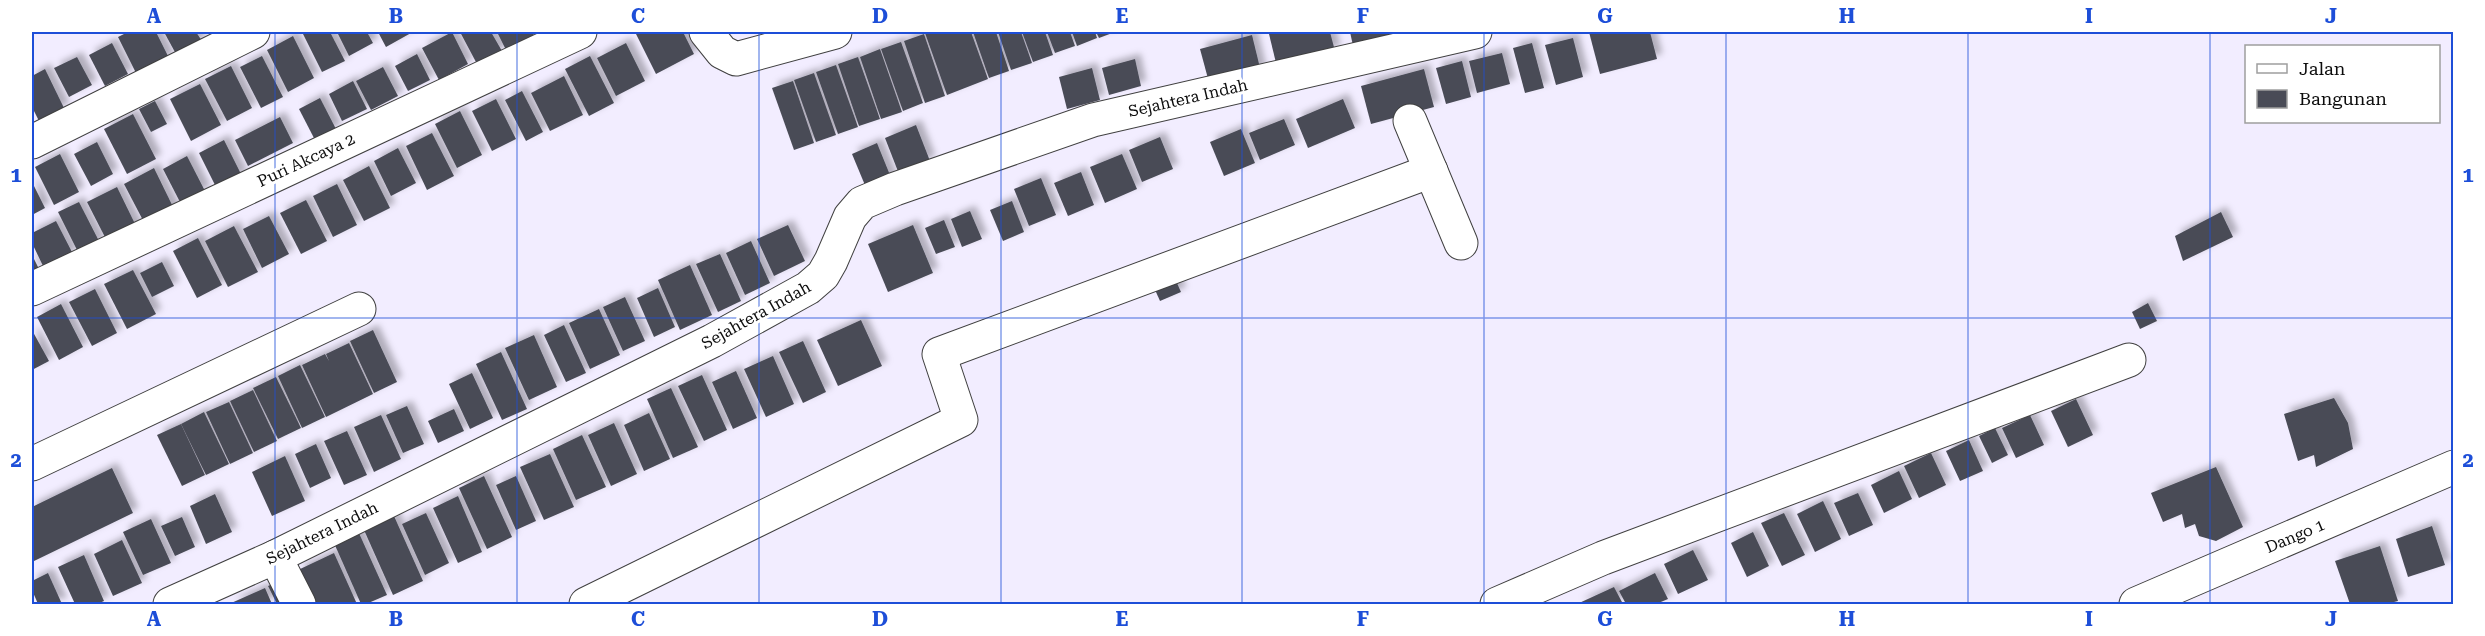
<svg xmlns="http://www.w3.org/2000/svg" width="2485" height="636" viewBox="0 0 2485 636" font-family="'Roboto Serif',serif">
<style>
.building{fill:#494b56;filter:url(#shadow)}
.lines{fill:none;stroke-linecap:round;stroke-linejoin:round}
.minor-casing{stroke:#404040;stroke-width:35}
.minor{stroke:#fff;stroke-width:33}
.grid{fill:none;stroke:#1d4ed8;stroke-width:1.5;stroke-opacity:0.55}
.labels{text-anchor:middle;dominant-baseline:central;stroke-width:6;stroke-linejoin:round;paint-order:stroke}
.street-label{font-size:16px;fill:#0d0d0d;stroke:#fff}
.neatline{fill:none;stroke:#1d4ed8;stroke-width:2}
.grid-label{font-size:20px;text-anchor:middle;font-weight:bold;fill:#1d4ed8}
</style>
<defs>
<filter id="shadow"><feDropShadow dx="5.5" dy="-5.5" stdDeviation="3" flood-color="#0004"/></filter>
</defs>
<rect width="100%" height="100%" fill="#f2edff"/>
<g class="building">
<polygon points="128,32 156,32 169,58 137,75 118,37"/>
<polygon points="164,32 196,32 202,41 176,54"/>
<polygon points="308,32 330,32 345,61 322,72 303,34"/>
<polygon points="337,32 367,32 373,43 349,56"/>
<polygon points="378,32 410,32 411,33 386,47"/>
<polygon points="452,32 468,64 439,80 422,48"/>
<polygon points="460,32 491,32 502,51 477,64"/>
<polygon points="497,32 532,32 534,35 506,50"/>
<polygon points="635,32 683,32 694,54 656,74"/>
<polygon points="929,32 971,32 988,79 947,95 925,33"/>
<polygon points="973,32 996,32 1009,71 989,78"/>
<polygon points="998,32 1021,32 1032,63 1011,70"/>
<polygon points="1022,32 1045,32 1053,55 1033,62"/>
<polygon points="1047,32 1070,32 1075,46 1055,53"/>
<polygon points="1072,32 1095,32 1097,38 1077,46"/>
<polygon points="1096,32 1115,32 1099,38"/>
<polygon points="1279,32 1330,32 1335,51 1277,67 1269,34"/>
<polygon points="1350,32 1412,32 1354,50"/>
<polygon points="1589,32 1650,32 1657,59 1600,74"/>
<polygon points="924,34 945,96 925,103 904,41"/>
<polygon points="1252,35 1261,72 1210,86 1200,49"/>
<polygon points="293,36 314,78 288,92 267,50"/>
<polygon points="1573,38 1583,77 1556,85 1545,45"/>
<polygon points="901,42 923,103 903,111 881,49"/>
<polygon points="112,43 128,74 105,86 89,55"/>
<polygon points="626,43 645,81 616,96 597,58"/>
<polygon points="1532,43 1544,88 1525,93 1513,48"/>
<polygon points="880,49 902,112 881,119 860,57"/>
<polygon points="1502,53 1510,84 1477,93 1469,61"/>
<polygon points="417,54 430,80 408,91 395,66"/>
<polygon points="262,56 283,97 261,108 240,67"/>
<polygon points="590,56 614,103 589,116 565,69"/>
<polygon points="77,57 92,85 69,97 54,68"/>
<polygon points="858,57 880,119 859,126 838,64"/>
<polygon points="1135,59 1141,86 1109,95 1102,68"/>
<polygon points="1462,61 1471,97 1446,104 1436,68"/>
<polygon points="836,65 858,127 838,134 816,72"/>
<polygon points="231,66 252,108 227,121 205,79"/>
<polygon points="383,67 398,96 371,110 356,81"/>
<polygon points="1092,68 1100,100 1067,109 1059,77"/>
<polygon points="45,69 64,108 39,121 32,107 32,76"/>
<polygon points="1424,69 1434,107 1371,124 1361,86"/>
<polygon points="814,73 836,135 816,142 794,80"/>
<polygon points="564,76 583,115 550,131 531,93"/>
<polygon points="353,81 367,109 342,121 329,94"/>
<polygon points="793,81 814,143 794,150 772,88"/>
<polygon points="200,84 221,125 191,141 170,99"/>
<polygon points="522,91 543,132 526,141 505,100"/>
<polygon points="320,98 336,129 315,140 299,109"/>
<polygon points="496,99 516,139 492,151 472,111"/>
<polygon points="1343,99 1355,128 1308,148 1296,119"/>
<polygon points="155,101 167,124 151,132 139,109"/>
<polygon points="460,111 482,155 457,168 435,124"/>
<polygon points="133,114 156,159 127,174 104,129"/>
<polygon points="280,117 293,143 248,166 235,140"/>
<polygon points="1284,119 1295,145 1260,160 1249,133"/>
<polygon points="916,125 930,161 899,174 885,138"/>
<polygon points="1241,129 1255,163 1224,176 1210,142"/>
<polygon points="432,133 454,176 427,190 406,146"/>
<polygon points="1160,137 1173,169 1142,182 1129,150"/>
<polygon points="224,140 242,176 217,189 199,153"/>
<polygon points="97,142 113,174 91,186 74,154"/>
<polygon points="877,143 892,180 867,190 852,154"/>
<polygon points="398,148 416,183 391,196 374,161"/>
<polygon points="60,154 79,192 54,205 35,167"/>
<polygon points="1122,154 1137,189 1105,203 1090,167"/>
<polygon points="187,156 205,191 181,204 163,169"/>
<polygon points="369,166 390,208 364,221 343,180"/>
<polygon points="154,168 176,213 147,228 124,184"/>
<polygon points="1081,172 1094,205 1068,216 1054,183"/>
<polygon points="1041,178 1056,215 1029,226 1014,189"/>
<polygon points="32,182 45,208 32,215"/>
<polygon points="337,184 357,225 333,237 313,196"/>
<polygon points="117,187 138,230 109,245 87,202"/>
<polygon points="306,200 327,241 301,254 280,213"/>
<polygon points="1012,201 1024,232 1003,241 990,210"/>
<polygon points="79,202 100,243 79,254 58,212"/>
<polygon points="970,211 982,239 962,247 951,219"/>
<polygon points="2221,212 2233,237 2183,261 2175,236"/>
<polygon points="269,216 289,254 262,268 243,229"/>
<polygon points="944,220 955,247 936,254 925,228"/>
<polygon points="56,221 73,254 44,268 32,243 32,233"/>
<polygon points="788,225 805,261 774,276 757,239"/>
<polygon points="913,225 933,273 888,292 868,244"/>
<polygon points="234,226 258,272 228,287 205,241"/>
<polygon points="198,238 222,285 197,298 173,251"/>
<polygon points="751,241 770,283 745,295 726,253"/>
<polygon points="720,254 741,301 718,312 696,264"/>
<polygon points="32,255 39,269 32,273"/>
<polygon points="162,262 174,286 152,297 140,273"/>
<polygon points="690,265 712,315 680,330 658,280"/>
<polygon points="133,270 156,314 127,329 104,284"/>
<polygon points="1172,272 1181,292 1160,301 1152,283"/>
<polygon points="658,288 675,327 654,337 637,298"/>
<polygon points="95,289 117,333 92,346 69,302"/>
<polygon points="625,297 645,341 623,351 603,307"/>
<polygon points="2148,303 2157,321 2140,329 2132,312"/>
<polygon points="61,304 83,347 59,360 37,317"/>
<polygon points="599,309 620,355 590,369 569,323"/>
<polygon points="861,320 882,366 838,386 817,340"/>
<polygon points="564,325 586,373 566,382 544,335"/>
<polygon points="373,330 397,382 374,393 350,341"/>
<polygon points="33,332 49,361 32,370 32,333"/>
<polygon points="534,335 557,387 529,400 505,348"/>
<polygon points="803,341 826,392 803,403 779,352"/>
<polygon points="349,343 373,394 326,417 302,365 325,354 329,361 326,354"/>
<polygon points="501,352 527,409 502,420 476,364"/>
<polygon points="773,356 794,404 766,417 744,369"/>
<polygon points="300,365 325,417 302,428 278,376"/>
<polygon points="736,371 757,418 733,429 712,382"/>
<polygon points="472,373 493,418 470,429 449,384"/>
<polygon points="702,375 727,430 704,441 678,386"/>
<polygon points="276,377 301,428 278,439 253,388"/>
<polygon points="671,388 698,447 673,458 647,399"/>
<polygon points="253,390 277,441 254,452 230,401"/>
<polygon points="2334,398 2348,423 2353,449 2316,467 2314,455 2298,461 2284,414"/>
<polygon points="2076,399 2093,435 2068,447 2051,411"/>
<polygon points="229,402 253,453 230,464 206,412"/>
<polygon points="407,406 424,444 403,453 386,415"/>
<polygon points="454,409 464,431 438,443 428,421"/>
<polygon points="204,412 229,464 206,475 181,424"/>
<polygon points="649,413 670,459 644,471 624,425"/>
<polygon points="381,415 401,459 374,472 354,427"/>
<polygon points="2030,415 2044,445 2016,458 2002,428"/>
<polygon points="614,423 637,474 611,486 588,435"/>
<polygon points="181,424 205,475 182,486 157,435"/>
<polygon points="1995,428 2008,455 1992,463 1979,436"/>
<polygon points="347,431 367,475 344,485 324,441"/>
<polygon points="582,435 606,487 576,500 553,449"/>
<polygon points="1969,440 1983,471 1960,481 1946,451"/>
<polygon points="316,444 331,478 310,488 295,454"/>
<polygon points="1931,453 1946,485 1919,498 1904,466"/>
<polygon points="550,454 574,507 544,520 520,467"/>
<polygon points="285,456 305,501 272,516 252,472"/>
<polygon points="2216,467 2243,527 2216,541 2199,536 2195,524 2185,528 2182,514 2163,522 2151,493"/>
<polygon points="112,468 133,513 32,562 32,507"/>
<polygon points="1899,471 1912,499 1884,513 1871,485"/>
<polygon points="484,476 512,537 487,549 459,488"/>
<polygon points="516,476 536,521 516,530 496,485"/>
<polygon points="1858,493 1873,525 1849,536 1834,503"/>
<polygon points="215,494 232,532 206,544 190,506"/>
<polygon points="458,496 482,552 458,563 433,508"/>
<polygon points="1823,501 1841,539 1815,552 1797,514"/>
<polygon points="426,513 449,563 425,575 402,524"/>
<polygon points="1784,513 1805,555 1782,566 1761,523"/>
<polygon points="394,516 423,581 393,595 364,530"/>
<polygon points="182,517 195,547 175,556 161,526"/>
<polygon points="151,519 171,563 143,575 123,532"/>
<polygon points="2432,526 2445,565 2408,577 2396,539"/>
<polygon points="358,531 387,595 366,604 361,604 334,543"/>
<polygon points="1753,532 1769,566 1747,577 1731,543"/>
<polygon points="122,540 142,583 113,596 94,554"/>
<polygon points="2380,546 2398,601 2386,604 2350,604 2335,561"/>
<polygon points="1693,550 1708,580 1678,594 1664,564"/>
<polygon points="334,553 357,604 314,604 298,570"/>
<polygon points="84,555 104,601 97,604 75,604 58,567"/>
<polygon points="48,573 62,604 38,604 32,590 32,581"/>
<polygon points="1655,573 1668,599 1656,604 1626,604 1619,591"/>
<polygon points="281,580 292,604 277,604 268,586"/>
<polygon points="1614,587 1623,604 1577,604"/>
<polygon points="265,588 272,604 229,604"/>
</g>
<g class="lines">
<defs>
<g id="minor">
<polyline points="706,32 722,52 736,59 835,32"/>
<polyline points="1410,121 1461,243"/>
<polyline points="32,142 253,32"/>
<polyline points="32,289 580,32"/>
<polyline points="32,464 359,309"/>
<polyline points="275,557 299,604"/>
<polyline points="170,604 275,557 712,341 808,288 823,275 831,261 850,217 862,203 895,189 1093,120 1475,32"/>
<polyline points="586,604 961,420 939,354 1431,171"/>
<polyline points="1497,604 1603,558 2129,360"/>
<polyline points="2136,604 2454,467"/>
</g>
</defs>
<use href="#minor" class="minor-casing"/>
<use href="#minor" class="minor"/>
</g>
<path class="grid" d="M 275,32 L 275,604M 517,32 L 517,604M 759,32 L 759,604M 1001,32 L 1001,604M 1242,32 L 1242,604M 1484,32 L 1484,604M 1726,32 L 1726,604M 1968,32 L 1968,604M 2210,32 L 2210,604M 32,318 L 2454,318"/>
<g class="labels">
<g class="street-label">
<text transform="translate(1188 98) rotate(-13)">Sejahtera Indah</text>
<text transform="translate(306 160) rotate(-25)">Puri Akcaya 2</text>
<text transform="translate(756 315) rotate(-29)">Sejahtera Indah</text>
<text transform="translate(322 533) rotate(-26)">Sejahtera Indah</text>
<text transform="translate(2295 536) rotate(-23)">Dango 1</text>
</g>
</g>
<rect width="2485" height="636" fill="none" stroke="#ffffff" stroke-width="66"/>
<rect x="2245" y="45" width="195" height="78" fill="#ffffff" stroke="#9e9e9e" stroke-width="1.5"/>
<rect x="2257" y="64" width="30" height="9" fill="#ffffff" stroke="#9e9e9e" stroke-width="1.5"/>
<text x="2299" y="75" font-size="18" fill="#0d0d0d">Jalan</text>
<rect x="2257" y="90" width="30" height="18" fill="#494b56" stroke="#9e9e9e" stroke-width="1.5"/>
<text x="2299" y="105" font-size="18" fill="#0d0d0d">Bangunan</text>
<rect x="33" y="33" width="2419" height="570" class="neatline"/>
<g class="grid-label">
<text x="154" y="23">A</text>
<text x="396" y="23">B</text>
<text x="638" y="23">C</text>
<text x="880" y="23">D</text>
<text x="1122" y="23">E</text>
<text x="1363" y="23">F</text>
<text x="1605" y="23">G</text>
<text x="1847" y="23">H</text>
<text x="2089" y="23">I</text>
<text x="2331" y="23">J</text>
<text x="16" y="182">1</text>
<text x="2468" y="182">1</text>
<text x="16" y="467">2</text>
<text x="2468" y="467">2</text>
<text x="154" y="626">A</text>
<text x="396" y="626">B</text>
<text x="638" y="626">C</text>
<text x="880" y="626">D</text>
<text x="1122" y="626">E</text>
<text x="1363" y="626">F</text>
<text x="1605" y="626">G</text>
<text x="1847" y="626">H</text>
<text x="2089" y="626">I</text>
<text x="2331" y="626">J</text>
</g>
</svg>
